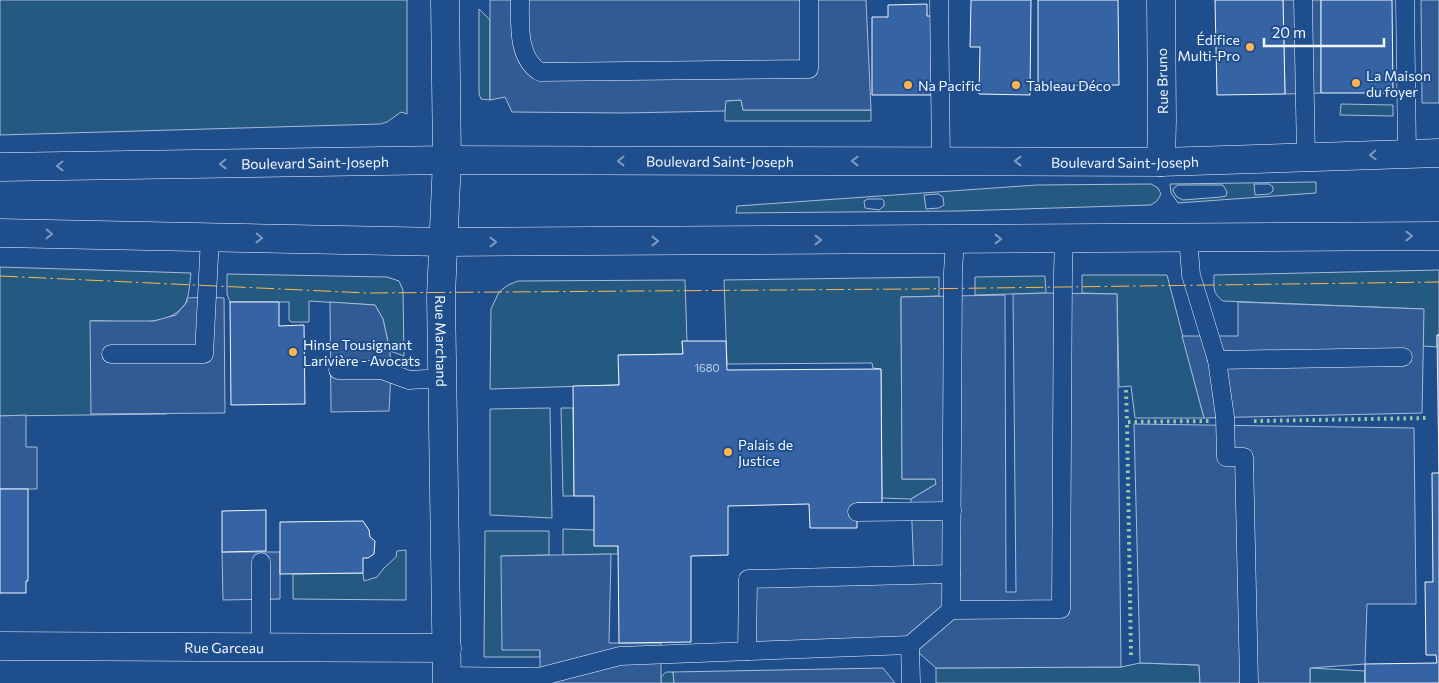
<svg xmlns="http://www.w3.org/2000/svg" width="1439" height="683" viewBox="0 0 1439 683" font-family="Commissioner,sans-serif">
<style>
.green{fill:#245a82;stroke:#a8bbd7;fill-rule:evenodd}
.parking{fill:#305b95;stroke:#a8bbd7}
.building{fill:#3563a3;stroke:#f2f6ff}
.lines{fill:none;stroke-linecap:round;stroke-linejoin:round}
.service-casing{stroke:#f2f6ff;stroke-width:19}
.minor-casing{stroke:#f2f6ff;stroke-width:29}
.tertiary-casing{stroke:#f2f6ff;stroke-width:29}
.primary-casing{stroke:#f2f6ff;stroke-width:29}
.service{stroke:#1f4e8c;stroke-width:18}
.minor{stroke:#1f4e8c;stroke-width:28}
.tertiary{stroke:#1f4e8c;stroke-width:28}
.primary{stroke:#1f4e8c;stroke-width:28}
.hedge{stroke:#97c8a6;stroke-width:4;stroke-dasharray:2.5 4;stroke-linecap:butt}
.power{stroke:#ffb74d;stroke-width:1;stroke-dasharray:18 4 2.5 4;stroke-linecap:butt}
.oneway{stroke:#7e9ac0}
.poi-dot{fill:#ffb74d;stroke:#1f4e8c;stroke-width:2}
.labels{text-anchor:middle;dominant-baseline:central;stroke-width:4;stroke-linejoin:round;paint-order:stroke}
.number-label{font-size:11px;fill:#c3d1e8}
.poi-label{font-size:14px;fill:#f2f6ff;stroke:#1f4e8c;text-anchor:start}
.street-label{font-size:14px;fill:#f2f6ff;stroke:#1f4e8c}
</style>
<rect width="100%" height="100%" fill="#1f4e8c"/>
<g class="green">
<polygon points="0,0 407,0 407,114 401,112 387,122 380,124 0,135"/>
<polygon points="479,9 490,20 490,100 481,99 479,94"/>
<polygon points="741,100 743,110 871,110 871,121 725,121 725,101"/>
<polygon points="1341,104 1393,105 1393,116 1340,115"/>
<path d="M 1316,182 L 1316,193 L 1178,203 L 1171,193 L 1170,184 ZM 1254,184 L 1269,184 L 1273,187 L 1273,191 L 1269,194 L 1255,195 ZM 1178,185 L 1223,185 L 1227,192 L 1226,196 L 1221,197 L 1183,200 L 1177,197 L 1173,191 L 1174,188 Z"/>
<path d="M 1151,184 L 1158,188 L 1161,194 L 1157,201 L 1151,205 L 958,211 L 736,213 L 737,206 L 1037,185 ZM 938,194 L 943,197 L 944,205 L 939,208 L 926,209 L 924,195 ZM 868,199 L 882,199 L 884,201 L 884,206 L 879,210 L 865,208 L 864,201 Z"/>
<path d="M 0,267 L 191,273 C 190,281 189,298 185,304 C 167,331 118,319 90,321 L 167,414 L 0,416 Z"/>
<path d="M 1439,270 L 1439,335 L 1437,335 L 1437,347 L 1423,346 L 1423,309 L 1223,301 C 1212,293 1214,287 1214,275 Z"/>
<polygon points="227,274 387,277 399,281 403,290 404,356 390,351 383,319 375,305 309,301 309,322 291,322 289,320 289,302 230,302 227,294"/>
<polygon points="1082,275 1167,275 1204,418 1135,418 1131,386 1119,387 1117,294 1082,293"/>
<polygon points="1045,276 1046,293 975,295 975,277"/>
<polygon points="939,277 939,296 901,297 902,479 936,479 936,484 911,499 882,498 881,369 873,368 872,363 727,364 724,280"/>
<polygon points="685,280 687,342 682,342 683,354 619,355 619,385 490,389 491,309 499,292 508,285 518,281"/>
<polygon points="550,408 552,518 490,515 490,409"/>
<polygon points="561,408 573,408 574,496 563,496"/>
<polygon points="563,529 594,530 618,546 618,554 563,555"/>
<polygon points="485,531 549,531 549,555 501,556 540,650 540,657 484,657"/>
<polygon points="406,550 406,600 293,599 293,574 363,573 364,581 377,577 384,568 396,557 397,551"/>
<polygon points="1140,663 1199,665 1200,683 936,683 936,668 1121,667"/>
<polygon points="1310,668 1365,671 1365,683 1310,683"/>
<polygon points="666,672 673,672 674,683 661,683 661,677"/>
</g>
<g class="parking">
<polygon points="490,0 866,0 871,110 743,110 741,100 726,101 725,111 623,113 512,112 505,97 490,100"/>
<polygon points="1283,0 1321,0 1321,93 1285,94"/>
<polygon points="1421,0 1439,0 1439,103 1422,103"/>
<polygon points="1046,293 1117,294 1121,667 936,668 910,645 747,651 748,579 914,575 911,499 936,484 935,479 902,479 901,297 1005,295 1006,592 1016,592 1013,294"/>
<polygon points="208,297 224,298 225,413 91,414 90,321 154,321 176,315 187,302 187,298"/>
<polygon points="330,302 375,305 383,319 390,351 391,373 389,411 331,412"/>
<polygon points="1238,302 1424,309 1422,413 1204,418 1182,336 1238,336"/>
<polygon points="26,415 26,447 37,447 37,489 0,489 0,416"/>
<polygon points="1134,424 1414,428 1416,604 1367,604 1365,664 1310,668 1310,683 1200,683 1199,665 1140,663"/>
<polygon points="222,552 280,552 280,599 223,600"/>
<polygon points="611,554 609,643 661,643 661,683 540,683 540,650 502,650 501,556"/>
<polygon points="883,668 895,683 674,683 673,672"/>
</g>
<g class="building">
<polygon points="971,0 1031,0 1030,95 979,94 980,47 970,47"/>
<polygon points="1038,0 1118,0 1119,85 1038,86"/>
<polygon points="1215,0 1283,0 1285,94 1217,95"/>
<polygon points="1321,0 1392,0 1393,93 1321,93"/>
<polygon points="927,4 927,16 932,16 932,95 872,95 872,17 888,17 888,5"/>
<polygon points="230,302 279,302 279,326 304,325 305,404 231,405"/>
<polygon points="1437,335 1439,335 1439,683 1365,683 1365,664 1437,663 1436,655 1426,655 1425,582 1433,582 1432,473 1439,473"/>
<polygon points="682,341 726,341 727,370 881,369 882,503 857,503 857,528 810,528 809,504 728,506 728,555 691,556 691,642 619,643 618,546 594,546 594,496 574,496 573,386 619,385 618,355 683,354"/>
<polygon points="0,489 28,489 28,581 26,581 26,593 0,593"/>
<polygon points="266,510 266,551 222,552 222,511"/>
<polygon points="363,521 369,530 370,537 375,541 374,554 368,558 363,558 363,573 280,574 280,522"/>
</g>
<g class="lines">
<defs>
<g id="service">
<path d="M 520,0 C 520,24 517,58 540,72 L 809,69 L 809,0"/>
<polyline points="939,0 941,161"/>
<polyline points="1303,0 1306,157"/>
<polyline points="1405,0 1407,154"/>
<polyline points="1188,237 1191,275 1217,360 1403,357"/>
<polyline points="111,354 204,354 210,237"/>
<polyline points="1217,360 1225,417 1226,457 1244,457 1249,683"/>
<polyline points="338,370 382,370 409,380 443,378"/>
<polyline points="857,512 952,511"/>
<polyline points="261,562 261,647"/>
<polyline points="951,610 1061,609 1063,272 1064,238"/>
<polyline points="747,651 748,579 951,574"/>
<polyline points="447,676 539,677 620,656 910,645"/>
<polyline points="911,683 910,645 951,610 953,272 955,239"/>
</g>
<g id="minor">
<polyline points="1161,162 1162,120 1161,0"/>
<path id="s1" d="M 0,646 L 447,648"/>
</g>
<g id="tertiary">
<path id="s2" d="M 445,0 L 447,160 L 441,296 L 447,683"/>
</g>
<g id="primary">
<path id="s3" d="M 0,167 L 447,160 L 1161,162 L 1439,153"/>
<polyline points="0,233 444,242 1439,236"/>
</g>
</defs>
<use href="#service" class="service-casing"/>
<use href="#minor" class="minor-casing"/>
<use href="#tertiary" class="tertiary-casing"/>
<use href="#primary" class="primary-casing"/>
<use href="#service" class="service"/>
<use href="#minor" class="minor"/>
<use href="#tertiary" class="tertiary"/>
<use href="#primary" class="primary"/>
<g class="hedge">
<polyline points="1126,390 1127,422"/>
<polyline points="1254,421 1428,418"/>
<polyline points="1131,655 1127,422 1210,421"/>
</g>
<polyline class="power" points="0,276 367,293 913,289 1439,282"/>
</g>
<defs><path id="oneway-chevron" d="M-2-3.5L2.5 0L-2 3.5" fill="none" stroke-width="1.6" stroke-linecap="round" stroke-linejoin="round" transform="scale(1.25)"/></defs>
<g class="oneway">
<use href="#oneway-chevron" transform="translate(1373 155) rotate(178)"/>
<use href="#oneway-chevron" transform="translate(621 161) rotate(-180)"/>
<use href="#oneway-chevron" transform="translate(855 161) rotate(180)"/>
<use href="#oneway-chevron" transform="translate(1018 161) rotate(-180)"/>
<use href="#oneway-chevron" transform="translate(223 164) rotate(179)"/>
<use href="#oneway-chevron" transform="translate(60 166) rotate(179)"/>
<use href="#oneway-chevron" transform="translate(49 234) rotate(1)"/>
<use href="#oneway-chevron" transform="translate(1409 236)"/>
<use href="#oneway-chevron" transform="translate(259 238) rotate(1)"/>
<use href="#oneway-chevron" transform="translate(998 239)"/>
<use href="#oneway-chevron" transform="translate(818 240)"/>
<use href="#oneway-chevron" transform="translate(655 241)"/>
<use href="#oneway-chevron" transform="translate(493 242)"/>
</g>
<g class="poi-dot">
<circle cx="1250" cy="47" r="5"/>
<circle cx="1356" cy="83" r="5"/>
<circle cx="908" cy="85" r="5"/>
<circle cx="1016" cy="85" r="5"/>
<circle cx="293" cy="352" r="5"/>
<circle cx="728" cy="452" r="5"/>
</g>
<g class="labels">
<g class="number-label">
<text x="707" y="367">1680</text>
</g>
<g class="poi-label">
<text x="1240" y="39" text-anchor="end">Édifice<tspan x="1240" dy="16">Multi-Pro</tspan></text>
<text x="1366" y="75">La Maison<tspan x="1366" dy="16">du foyer</tspan></text>
<text x="918" y="85">Na Pacific</text>
<text x="1026" y="85">Tableau Déco</text>
<text x="303" y="344">Hinse Tousignant<tspan x="303" dy="16">Larivière - Avocats</tspan></text>
<text x="738" y="444">Palais de<tspan x="738" dy="16">Justice</tspan></text>
</g>
<g class="street-label">
<text transform="translate(1162 81) rotate(-91)">Rue Bruno</text>
<text stroke="none"><textPath href="#s3" startOffset="720">Boulevard Saint-Joseph</textPath></text>
<text stroke="none"><textPath href="#s3" startOffset="1125">Boulevard Saint-Joseph</textPath></text>
<text stroke="none"><textPath href="#s3" startOffset="315">Boulevard Saint-Joseph</textPath></text>
<text stroke="none"><textPath href="#s2" startOffset="341">Rue Marchand</textPath></text>
<text stroke="none"><textPath href="#s1" startOffset="224">Rue Garceau</textPath></text>
</g>
</g>
<path d="M1264 38v8h120v-8" fill="none" stroke="#f2f6ff" stroke-width="2.5"/>
<text x="1272" y="38" font-size="15" fill="#f2f6ff" stroke="#1f4e8c" stroke-width="4" paint-order="stroke">20 m</text>
</svg>
